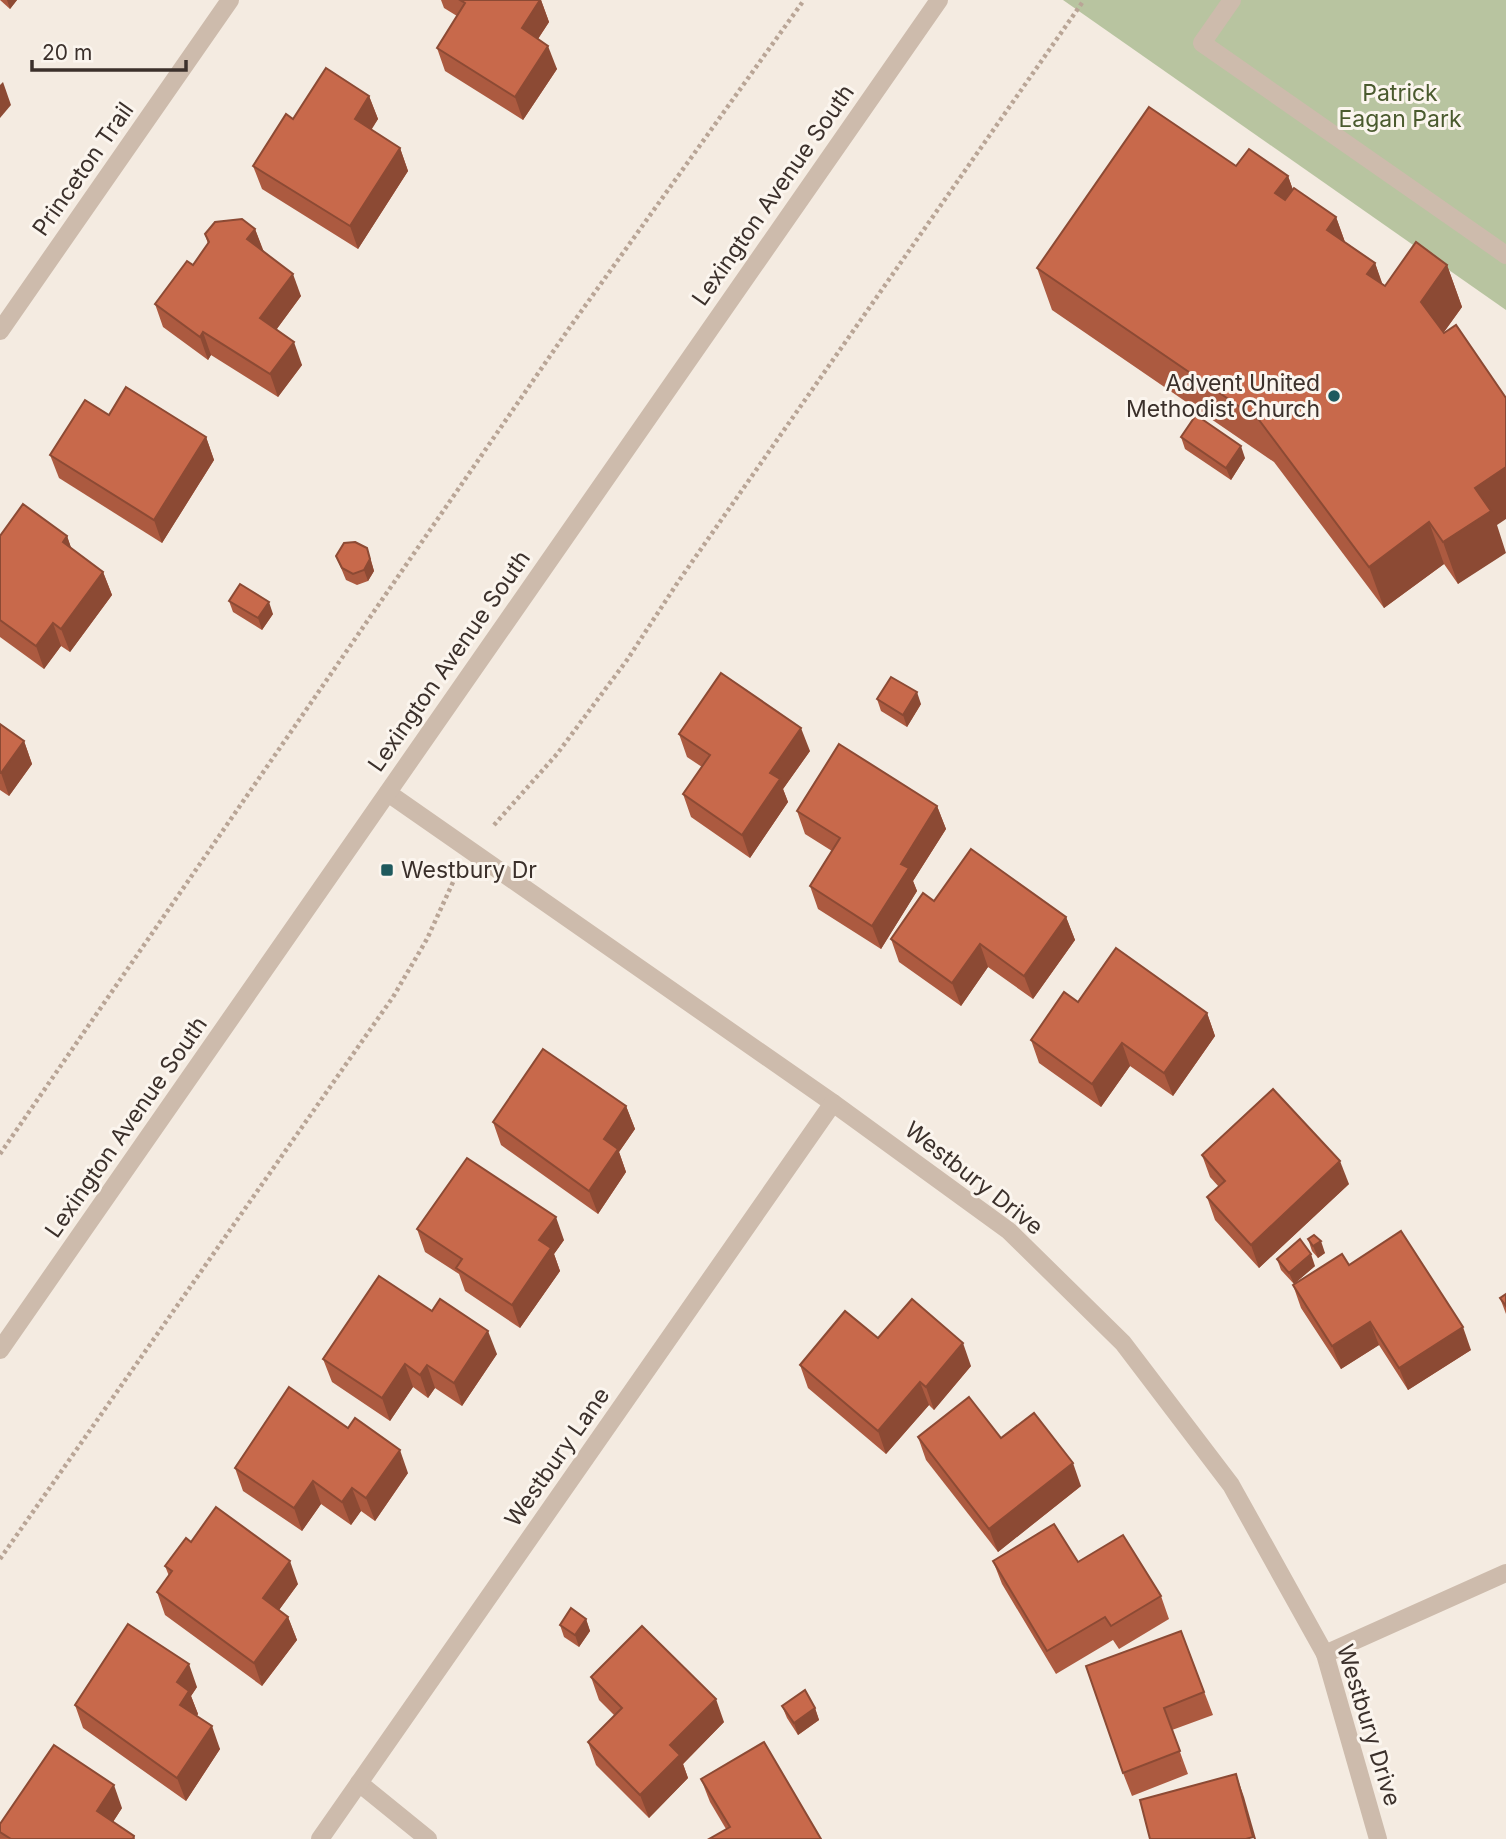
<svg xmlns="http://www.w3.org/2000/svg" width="1506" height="1839" viewBox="0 0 1506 1839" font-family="Inter,sans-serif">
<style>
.green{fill:#b8c4a0}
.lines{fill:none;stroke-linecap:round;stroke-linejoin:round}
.path{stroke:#b9a596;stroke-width:4.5;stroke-dasharray:3.5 3.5;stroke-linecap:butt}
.service{stroke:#cdbbac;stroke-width:18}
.minor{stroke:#cdbbac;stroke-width:18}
.tertiary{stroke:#cdbbac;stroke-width:18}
.wall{fill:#ac5a40}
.shaded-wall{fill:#8c4a34}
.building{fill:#c8694b;stroke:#8c4a34;stroke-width:2}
.poi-dot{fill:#1f5a5e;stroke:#fbf5ee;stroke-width:2.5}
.labels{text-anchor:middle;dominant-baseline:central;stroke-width:6;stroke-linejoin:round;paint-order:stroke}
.park-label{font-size:23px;fill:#4a5a2e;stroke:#fbf5ee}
.street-label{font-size:23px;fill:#3b302b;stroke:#fbf5ee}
.poi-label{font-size:23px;fill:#3b302b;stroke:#fbf5ee;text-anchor:end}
</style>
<rect width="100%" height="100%" fill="#f4ebe1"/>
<polygon class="green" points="1063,0 1506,0 1506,310"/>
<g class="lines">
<g class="path">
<polyline points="494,825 557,754 627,660 678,582 1084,0"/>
<polyline points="0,1154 570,327 804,0"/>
<polyline points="0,1559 393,997 427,939 454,880"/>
</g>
<polyline class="service" points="1232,0 1202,43 1506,255"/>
<g class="minor">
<polyline points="0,331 230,0"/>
<polyline points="388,793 833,1103 1009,1231 1123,1343 1231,1485 1325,1654 1378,1839"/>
<polyline points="1325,1654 1506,1573"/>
<polyline points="359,1783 428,1839"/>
<polyline points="320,1839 833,1103"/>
</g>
<polyline class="tertiary" points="0,1350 939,0"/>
</g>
<g class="wall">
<polygon points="0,0 17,0 10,9"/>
<polygon points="441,0 541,0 549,22 538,39 557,69 523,120 445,71 437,48 457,16 444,8"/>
<polygon points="369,96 378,119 371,129 400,148 408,171 358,249 262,189 253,166 293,119"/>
<polygon points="1236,166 1288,176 1293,190 1336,217 1345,242 1375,263 1382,284 1385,286 1447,265 1462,307 1444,332 1497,525 1458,584 1444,564 1384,608 1274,462 1052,310 1037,268"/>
<polygon points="255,229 263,251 301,296 276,330 302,365 278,397 211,355 208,360 163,327 155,304 193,265 208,244 205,234"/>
<polygon points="109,415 206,437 214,460 162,543 59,478 50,455"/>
<polygon points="1181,437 1245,458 1231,480 1185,449"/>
<polygon points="0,536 67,536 71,548 103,572 112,595 70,652 61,646 44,669 0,637"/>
<polygon points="336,556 371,560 374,571 368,581 357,585 346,580"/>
<polygon points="229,601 273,614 262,630 233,612"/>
<polygon points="877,699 921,704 907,727 881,711"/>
<polygon points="0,724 24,741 32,764 9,796 0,790"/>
<polygon points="679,734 810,751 783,789 788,802 750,858 691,817 683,794 702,767 687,757"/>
<polygon points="937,806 946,829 913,881 917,891 881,949 818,909 810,886 832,851 805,834 797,811"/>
<polygon points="934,901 1066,917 1075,940 1033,999 988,967 961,1006 899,962 891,939"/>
<polygon points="1078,1002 1207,1013 1215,1036 1173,1096 1130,1066 1101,1107 1039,1063 1031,1040"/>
<polygon points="626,1106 635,1129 619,1152 626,1172 598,1214 501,1145 493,1122"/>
<polygon points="1202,1155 1349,1184 1259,1268 1215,1220 1207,1197 1219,1187 1210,1177"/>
<polygon points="417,1229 564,1240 554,1254 560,1271 520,1328 465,1291 459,1274 425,1252"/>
<polygon points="1308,1239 1325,1253 1318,1258 1312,1251"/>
<polygon points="1277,1259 1315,1266 1294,1284 1281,1270"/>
<polygon points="1349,1265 1471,1350 1408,1390 1379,1345 1341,1369 1301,1308 1293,1285"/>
<polygon points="1506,1294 1506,1314 1500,1298"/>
<polygon points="878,1338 971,1366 934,1410 929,1405 886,1454 808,1388 800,1365"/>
<polygon points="497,1354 462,1406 435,1388 428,1398 413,1387 390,1421 332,1382 323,1359"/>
<polygon points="918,1437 1001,1438 1081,1486 998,1552 926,1460"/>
<polygon points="235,1468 408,1473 375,1521 361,1511 351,1525 321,1504 302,1531 243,1491"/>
<polygon points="191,1542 298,1584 279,1610 288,1617 297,1640 262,1686 165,1615 157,1592 169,1576 165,1566"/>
<polygon points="993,1561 1078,1562 1161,1596 1169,1619 1119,1649 1113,1640 1056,1674 1002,1584"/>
<polygon points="586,1619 590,1631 579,1647 564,1637 560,1625"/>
<polygon points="1181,1631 1213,1715 1172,1730 1188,1774 1132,1796 1123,1773"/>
<polygon points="591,1677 724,1722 683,1764 688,1778 649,1818 596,1765 588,1742 615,1716 599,1700"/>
<polygon points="197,1687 191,1696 198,1714 197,1716 220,1749 186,1801 83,1728 75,1705"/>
<polygon points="782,1706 815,1708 819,1720 798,1735 787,1718"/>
<polygon points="701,1779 821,1839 726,1829 710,1802"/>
<polygon points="122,1808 113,1822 134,1836 135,1839 0,1839 0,1824"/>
</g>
<g class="shaded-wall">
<polygon points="7,0 17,0 10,9"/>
<polygon points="540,0 541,0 549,22 530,51 522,28"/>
<polygon points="548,46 557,69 523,120 515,97"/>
<polygon points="3,82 11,105 0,118 0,85"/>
<polygon points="369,96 378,119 364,142 355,119"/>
<polygon points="400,148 408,171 358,249 350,226"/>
<polygon points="1288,176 1303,218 1275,193"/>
<polygon points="1336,217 1351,259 1327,230"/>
<polygon points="255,229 264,252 247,239"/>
<polygon points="1375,263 1390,305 1367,274"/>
<polygon points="1447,265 1462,307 1436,343 1421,302"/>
<polygon points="293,274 301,296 268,341 260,318"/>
<polygon points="203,332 211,355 208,360 200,337"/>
<polygon points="294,342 302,365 278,397 270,374"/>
<polygon points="206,437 214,460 162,543 154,520"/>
<polygon points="1241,446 1245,458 1231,480 1226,468"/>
<polygon points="1506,467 1506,519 1497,525 1506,553 1458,584 1443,542 1475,488"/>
<polygon points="1429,522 1444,564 1384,608 1369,567"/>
<polygon points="67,536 75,559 63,542"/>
<polygon points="367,548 374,571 368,581 364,570"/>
<polygon points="103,572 112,595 70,652 61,629"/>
<polygon points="269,602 273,614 262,630 258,618"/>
<polygon points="53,623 61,646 44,669 36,646"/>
<polygon points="917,692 921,704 907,727 903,715"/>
<polygon points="801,728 810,751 783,789 788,802 750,858 742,835 770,773"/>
<polygon points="24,741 32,764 9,796 1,773"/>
<polygon points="937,806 946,829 913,881 917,891 881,949 872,926 901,864"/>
<polygon points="1066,917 1075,940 1033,999 1024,976"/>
<polygon points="980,944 988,967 961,1006 952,983"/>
<polygon points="1207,1013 1215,1036 1173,1096 1164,1073"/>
<polygon points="1122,1043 1130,1066 1101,1107 1092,1084"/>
<polygon points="626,1106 635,1129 619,1152 626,1172 598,1214 589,1191 604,1139"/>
<polygon points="1340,1161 1349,1184 1259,1268 1251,1245"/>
<polygon points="556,1217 564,1240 554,1254 560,1271 520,1328 512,1305 539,1240"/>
<polygon points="1321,1241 1325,1253 1318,1258 1313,1246"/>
<polygon points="1311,1254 1315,1266 1294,1284 1289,1273"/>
<polygon points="1370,1322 1379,1345 1341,1369 1332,1346"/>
<polygon points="1463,1327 1471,1350 1408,1390 1399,1368"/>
<polygon points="488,1331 497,1354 462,1406 454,1383"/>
<polygon points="963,1343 971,1366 934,1410 926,1387"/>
<polygon points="405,1364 413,1387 390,1421 382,1398"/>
<polygon points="427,1365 435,1388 428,1398 420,1375"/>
<polygon points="920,1382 929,1405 886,1454 878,1431"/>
<polygon points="400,1450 408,1473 375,1521 366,1498"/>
<polygon points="1073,1463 1081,1486 998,1552 989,1529"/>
<polygon points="313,1481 321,1504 302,1531 294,1508"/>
<polygon points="352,1488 361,1511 351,1525 342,1502"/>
<polygon points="290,1561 298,1584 271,1621 263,1598"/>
<polygon points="288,1617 297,1640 262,1686 254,1663"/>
<polygon points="586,1619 590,1631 579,1647 575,1635"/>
<polygon points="189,1664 197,1687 191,1696 198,1714 189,1728 180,1705 177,1682"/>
<polygon points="716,1699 724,1722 683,1764 688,1778 649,1818 640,1795 670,1745"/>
<polygon points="815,1708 819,1720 798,1735 794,1723"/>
<polygon points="212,1726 220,1749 186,1801 177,1778"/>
<polygon points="1236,1774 1244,1797 1256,1839 1254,1839 1253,1837"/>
<polygon points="114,1785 122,1808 105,1834 97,1811"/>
</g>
<g class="building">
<polygon points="460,0 540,0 522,28 548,46 515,97 437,48 465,3"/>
<polygon points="326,68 369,96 355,119 400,148 350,226 253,166 286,114 293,119"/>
<polygon points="1149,107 1236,166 1249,149 1288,176 1275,193 1285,200 1294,188 1336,217 1327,230 1375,263 1367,274 1385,286 1416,242 1447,265 1421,302 1444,333 1456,325 1506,398 1506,467 1475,488 1491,511 1443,542 1429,522 1369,567 1259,420 1037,268"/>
<polygon points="242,219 255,229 247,239 293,274 260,318 294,342 270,374 203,332 200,337 155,304 187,261 193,265 209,242 205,234 215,222"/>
<polygon points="126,387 206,437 154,520 50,455 85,400 109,415"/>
<polygon points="1196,415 1241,446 1226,468 1181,437"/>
<polygon points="23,504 67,536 63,542 103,572 61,629 53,623 36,646 0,620 0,536"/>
<polygon points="355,542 367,548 370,559 364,570 353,574 342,568 336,556 344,543"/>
<polygon points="240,584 269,602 258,618 229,601"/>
<polygon points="721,673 801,728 770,773 780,779 742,835 683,794 710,755 679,734"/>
<polygon points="891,677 917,692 903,715 877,699"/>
<polygon points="0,724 24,741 1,773 0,773"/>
<polygon points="839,744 937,806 901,864 909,868 872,926 810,886 840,838 797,811"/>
<polygon points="971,849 1066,917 1024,976 980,944 952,983 891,939 923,893 934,901"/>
<polygon points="1116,948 1207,1013 1164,1073 1122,1043 1092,1084 1031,1040 1064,992 1078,1002"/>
<polygon points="543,1049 626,1106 604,1139 618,1149 589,1191 493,1122"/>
<polygon points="1273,1089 1340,1161 1251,1245 1207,1197 1225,1181 1202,1155"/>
<polygon points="467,1158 556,1217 539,1240 551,1248 512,1305 456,1268 462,1259 417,1229"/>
<polygon points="1401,1231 1463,1327 1399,1368 1370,1322 1332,1346 1293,1285 1342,1254 1349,1265"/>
<polygon points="1314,1235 1321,1241 1313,1246 1308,1239"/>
<polygon points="1300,1239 1311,1254 1289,1273 1277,1259"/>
<polygon points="379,1276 432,1311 440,1299 488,1331 454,1383 427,1365 420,1375 405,1364 382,1398 323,1359"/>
<polygon points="1506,1294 1506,1306 1500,1298"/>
<polygon points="912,1299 963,1343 926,1387 920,1382 878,1431 800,1365 845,1311 878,1338"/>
<polygon points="289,1387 348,1428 355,1418 400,1450 366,1498 352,1488 342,1502 313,1481 294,1508 235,1468"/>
<polygon points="969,1397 1001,1438 1034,1413 1073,1463 989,1529 918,1437"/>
<polygon points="216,1507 290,1561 263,1598 288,1617 254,1663 157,1592 172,1571 165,1566 186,1538 191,1542"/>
<polygon points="1054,1524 1078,1562 1123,1535 1161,1596 1111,1626 1105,1617 1047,1651 993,1561"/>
<polygon points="571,1608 586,1619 575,1635 560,1625"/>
<polygon points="128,1624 189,1664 177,1682 189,1691 180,1705 212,1726 177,1778 75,1705"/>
<polygon points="642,1626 716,1699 670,1745 680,1755 640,1795 588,1742 622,1708 591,1677"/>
<polygon points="1181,1631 1204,1692 1164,1708 1180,1751 1123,1773 1086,1666"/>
<polygon points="805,1690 815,1708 794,1723 782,1706"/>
<polygon points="764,1742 821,1839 709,1839 730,1827 701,1779"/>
<polygon points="54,1745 114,1785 97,1811 134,1836 133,1839 11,1839 0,1832 0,1824"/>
<polygon points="1236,1774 1253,1837 1246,1839 1150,1839 1140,1800"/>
</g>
<g class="poi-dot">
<circle cx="1334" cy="396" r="7"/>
<rect x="380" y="863" width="14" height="14" rx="3.5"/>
</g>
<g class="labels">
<g class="park-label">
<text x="1400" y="93">Patrick<tspan x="1400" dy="26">Eagan Park</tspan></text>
</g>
<g class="street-label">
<text transform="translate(83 169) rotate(-55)">Princeton Trail</text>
<text transform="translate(773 195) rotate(-55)">Lexington Avenue South</text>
<text transform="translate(449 661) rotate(-55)">Lexington Avenue South</text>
<text transform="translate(126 1127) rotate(-55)">Lexington Avenue South</text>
<text transform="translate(974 1178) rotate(38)">Westbury Drive</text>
<text transform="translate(557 1457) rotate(-55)">Westbury Lane</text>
<text transform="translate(1369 1725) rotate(73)">Westbury Drive</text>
</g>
<g class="poi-label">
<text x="1320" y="383">Advent United<tspan x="1320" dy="26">Methodist Church</tspan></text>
<text x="401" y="870" text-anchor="start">Westbury Dr</text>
</g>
</g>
<path d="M32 60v10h154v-10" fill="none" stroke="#3b302b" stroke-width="3.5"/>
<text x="42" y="60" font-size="21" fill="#3b302b" stroke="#fbf5ee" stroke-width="5" paint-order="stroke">20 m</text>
</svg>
